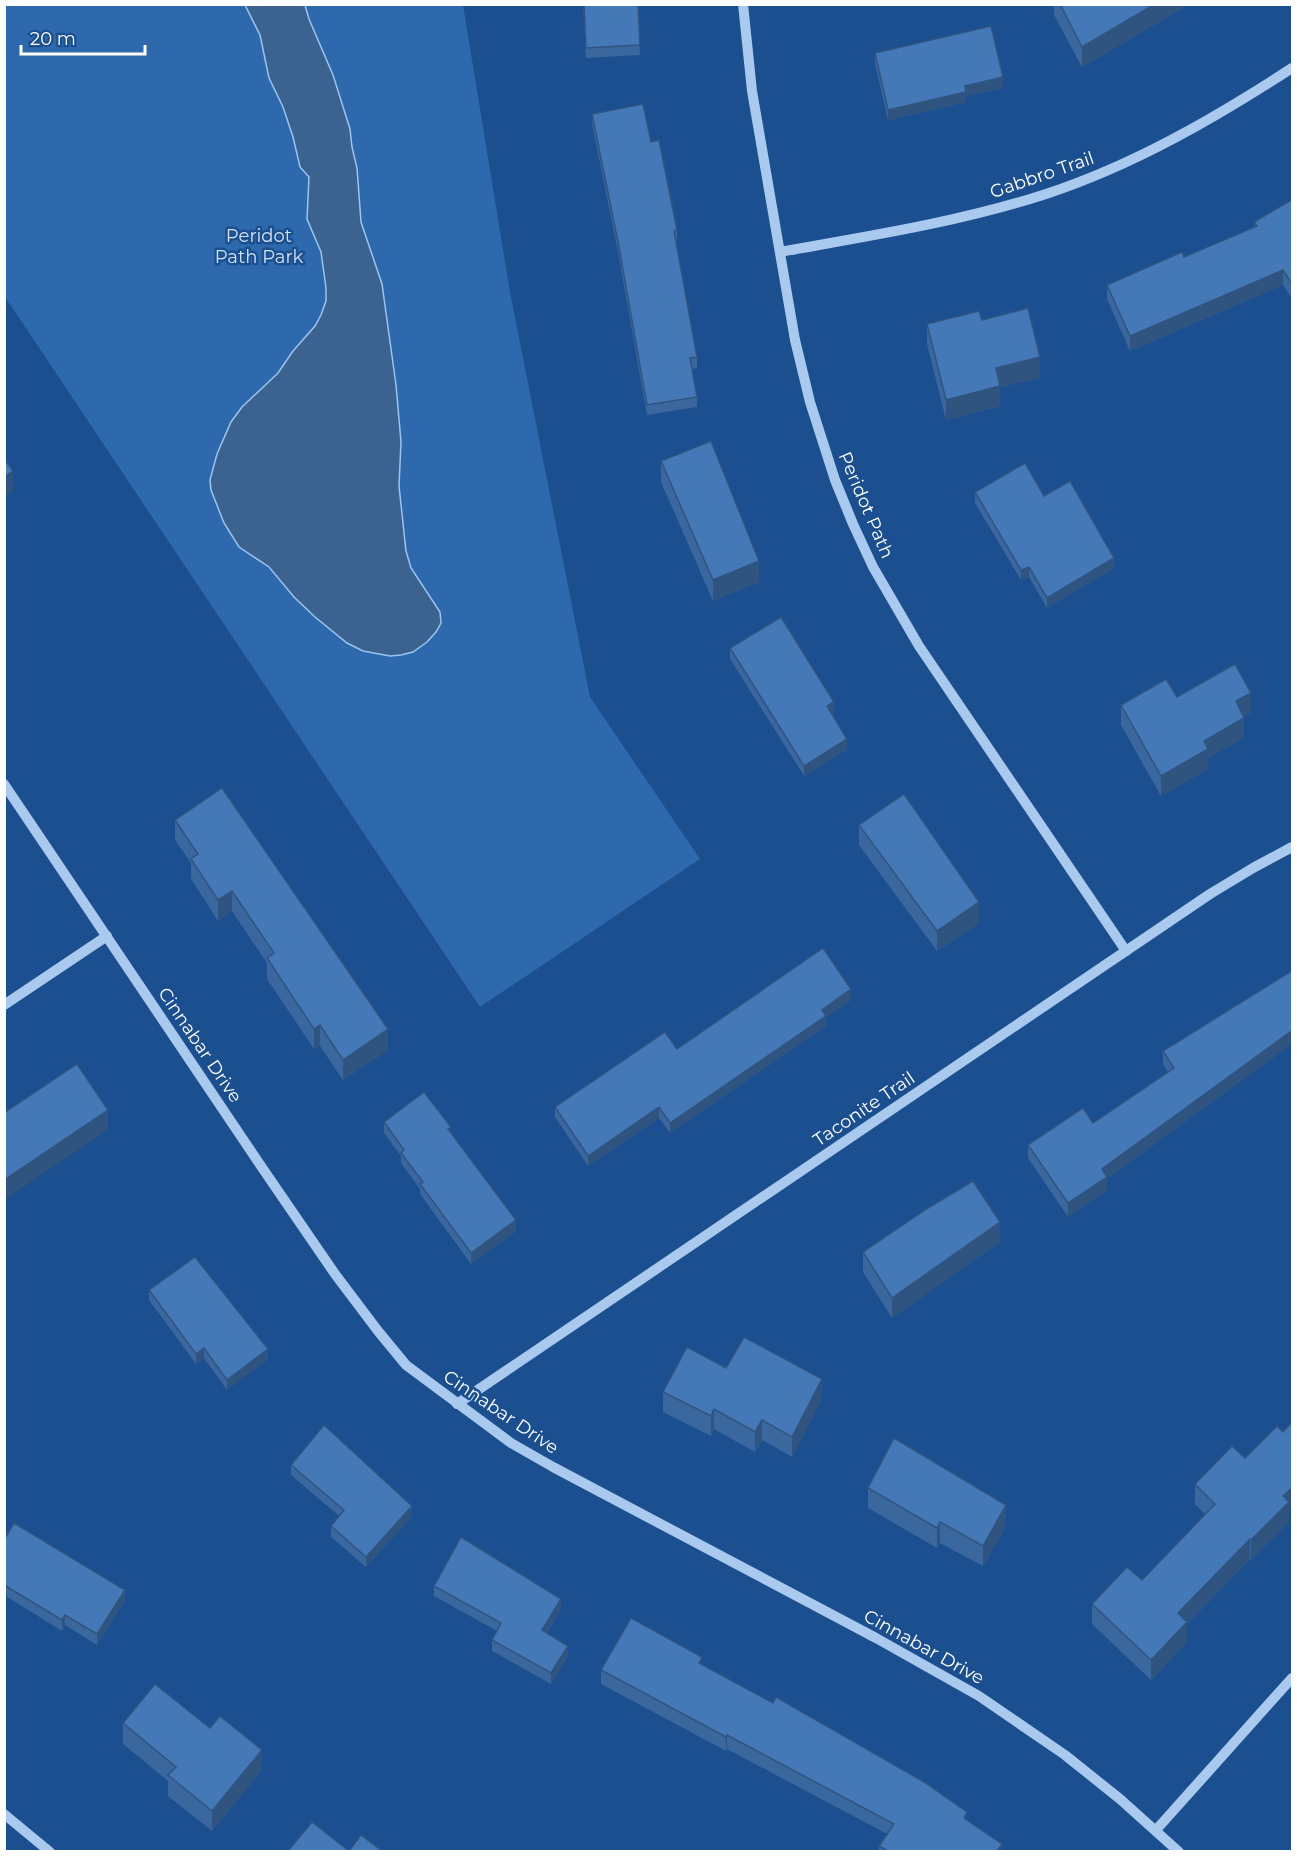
<svg xmlns="http://www.w3.org/2000/svg" width="1297" height="1856" viewBox="0 0 1297 1856" font-family="Montserrat,sans-serif">
<style>
.green{fill:#2e69ad}
.water{fill:#3c6290;stroke:#9cc4f0;stroke-width:1.5}
.lines{fill:none;stroke-linecap:round;stroke-linejoin:round}
.minor{stroke:#a9c9ee;stroke-width:10}
.wall{fill:#3a679d}
.shaded-wall{fill:#305480}
.building{fill:#4478b7;stroke:#305480;stroke-width:1.5}
.labels{text-anchor:middle;dominant-baseline:central;stroke-width:5;stroke-linejoin:round;paint-order:stroke}
.street-label{font-size:18px;fill:#fff;stroke:#1b4f8f}
.park-label{font-size:18px;fill:#cfe3fa;stroke:#1b4f8f}
</style>
<rect width="100%" height="100%" fill="#1b4f8f"/>
<polygon class="green" points="4,5 463,5 510,292 590,697 700,859 480,1007 5,297"/>
<polygon class="water" points="245,5 305,5 309,19 333,75 350,129 352,147 357,168 361,222 382,284 396,385 401,442 399,486 406,551 411,568 440,612 441,623 436,632 427,642 413,652 401,655 390,656 363,651 347,643 315,617 294,597 269,567 239,547 224,523 211,490 210,480 217,454 231,422 242,407 278,373 293,351 315,326 321,315 326,301 326,288 321,252 307,219 309,177 300,167 293,137 283,107 269,78 260,35"/>
<g class="lines">
<g class="minor">
<polyline points="743,4 752,91 795,340 810,402 835,480 853,524 873,567 919,646 1126,951"/>
<path d="M 780,252 C 869,236 960,222 1046,194 C 1134,165 1215,118 1292,68"/>
<polyline points="4,784 263,1169 335,1274 378,1331 406,1365 511,1443 553,1467 876,1638 979,1696 1065,1755 1120,1799 1179,1852"/>
<polyline points="4,1005 107,936"/>
<polyline points="457,1404 1210,894 1253,868 1292,847"/>
<polyline points="4,1814 50,1852"/>
<polyline points="1156,1830 1292,1678"/>
</g>
</g>
<g class="wall">
<polygon points="583,4 638,4 640,55 586,58"/>
<polygon points="1054,4 1190,4 1082,67 1054,15"/>
<polygon points="875,53 1003,88 966,96 966,102 888,120 875,64"/>
<polygon points="592,114 651,142 677,230 677,241 676,241 697,357 697,368 692,369 697,397 697,407 647,415 618,252 592,124"/>
<polygon points="1293,199 1293,300 1283,285 1130,351 1107,299 1107,285 1184,257 1254,227 1254,222"/>
<polygon points="982,320 1040,378 1000,387 1000,406 946,420 927,344 927,324"/>
<polygon points="661,461 759,582 713,601 661,482"/>
<polygon points="975,492 1044,496 1114,568 1047,608 1029,577 1021,580 975,503"/>
<polygon points="730,648 834,712 832,714 847,749 804,776 730,659"/>
<polygon points="1177,697 1251,713 1243,717 1244,738 1208,758 1208,769 1161,796 1121,725 1121,705"/>
<polygon points="175,820 388,1050 343,1080 320,1046 314,1049 267,979 267,963 232,911 218,921 191,879 191,863 175,840"/>
<polygon points="859,825 979,923 937,951 859,845"/>
<polygon points="1293,970 1293,1043 1107,1179 1107,1190 1068,1217 1028,1158 1028,1145 1093,1123 1168,1072 1163,1064 1163,1051"/>
<polygon points="851,1000 826,1017 826,1026 670,1133 659,1118 588,1166 555,1117 555,1107 677,1049"/>
<polygon points="384,1122 451,1132 516,1231 471,1264 420,1194 420,1189 401,1163 401,1156 384,1133"/>
<polygon points="1000,1242 892,1318 863,1272 863,1252"/>
<polygon points="149,1290 268,1359 227,1390 204,1358 196,1364 149,1300"/>
<polygon points="726,1368 822,1399 792,1457 762,1440 755,1452 714,1429 711,1436 663,1412 663,1392"/>
<polygon points="291,1465 412,1516 366,1567 331,1537 331,1526 339,1516 291,1475"/>
<polygon points="1195,1484 1289,1511 1289,1522 1251,1560 1250,1559 1187,1624 1187,1642 1151,1680 1092,1624 1092,1604 1142,1580 1205,1514 1195,1504"/>
<polygon points="868,1488 1006,1526 983,1566 940,1543 937,1548 868,1508"/>
<polygon points="4,1540 125,1600 97,1645 65,1625 62,1631 4,1595"/>
<polygon points="434,1586 561,1609 547,1633 568,1656 551,1684 492,1651 492,1640 497,1631 434,1596"/>
<polygon points="702,1665 967,1820 1002,1851 879,1851 879,1846 887,1834 727,1749 726,1751 601,1684 601,1670"/>
<polygon points="123,1723 262,1770 212,1831 168,1796 168,1781 123,1744"/>
</g>
<g class="shaded-wall">
<polygon points="1155,4 1190,4 1082,67 1082,47"/>
<polygon points="1003,77 1003,88 966,96 966,102 888,120 888,110 965,86"/>
<polygon points="1283,270 1283,285 1130,351 1130,336"/>
<polygon points="1040,357 1040,378 1000,387 1000,406 946,420 946,400 996,368"/>
<polygon points="13,471 13,492 4,497 4,477"/>
<polygon points="1114,558 1114,568 1047,608 1047,598"/>
<polygon points="759,561 759,582 713,601 713,580"/>
<polygon points="1029,567 1029,577 1021,580 1021,570"/>
<polygon points="1251,693 1251,713 1236,721 1236,701"/>
<polygon points="834,702 834,712 827,717 827,706"/>
<polygon points="1244,718 1244,738 1208,758 1208,769 1161,796 1161,776 1204,741"/>
<polygon points="847,739 847,749 804,776 804,766"/>
<polygon points="232,891 232,911 218,921 218,900"/>
<polygon points="979,902 979,923 937,951 937,931"/>
<polygon points="851,989 851,1000 826,1017 826,1026 670,1133 670,1123 822,1010"/>
<polygon points="320,1025 320,1046 314,1049 314,1029"/>
<polygon points="388,1029 388,1050 343,1080 343,1060"/>
<polygon points="1293,1030 1293,1043 1107,1179 1107,1190 1068,1217 1068,1203 1102,1169"/>
<polygon points="659,1107 659,1118 588,1166 588,1156"/>
<polygon points="108,1110 108,1130 4,1200 4,1180"/>
<polygon points="516,1220 516,1231 471,1264 471,1253"/>
<polygon points="1000,1222 1000,1242 892,1318 892,1298"/>
<polygon points="204,1348 204,1358 196,1364 196,1354"/>
<polygon points="268,1349 268,1359 227,1390 227,1380"/>
<polygon points="822,1379 822,1399 792,1457 792,1437"/>
<polygon points="714,1409 714,1429 711,1436 711,1416"/>
<polygon points="762,1420 762,1440 755,1452 755,1432"/>
<polygon points="1293,1487 1293,1507 1289,1511 1289,1522 1251,1560 1251,1540 1283,1496"/>
<polygon points="1006,1505 1006,1526 983,1566 983,1546"/>
<polygon points="412,1506 412,1516 366,1567 366,1557"/>
<polygon points="940,1522 940,1543 937,1548 937,1528"/>
<polygon points="1250,1539 1250,1559 1187,1624 1187,1642 1151,1680 1151,1660 1178,1613"/>
<polygon points="125,1590 125,1600 97,1645 97,1634"/>
<polygon points="561,1599 561,1609 542,1640 542,1630"/>
<polygon points="65,1615 65,1625 62,1631 62,1620"/>
<polygon points="568,1646 568,1656 551,1684 551,1673"/>
<polygon points="727,1735 727,1749 726,1751 726,1737"/>
<polygon points="262,1750 262,1770 212,1831 212,1811"/>
<polygon points="1002,1844 1002,1851 997,1851"/>
</g>
<g class="building">
<polygon points="584,4 638,4 640,45 586,48"/>
<polygon points="1060,4 1155,4 1082,47"/>
<polygon points="991,26 1003,77 965,86 966,92 888,110 875,53"/>
<polygon points="643,104 651,142 659,140 677,230 674,231 697,357 690,358 697,397 647,405 618,242 592,114"/>
<polygon points="1293,199 1293,286 1283,270 1130,336 1107,285 1182,252 1184,257 1257,226 1254,222"/>
<polygon points="1028,308 1040,357 996,368 1000,386 946,400 927,324 979,311 982,320"/>
<polygon points="711,441 759,561 713,580 661,461"/>
<polygon points="4,459 13,471 4,477"/>
<polygon points="1025,463 1044,496 1070,481 1114,558 1047,598 1029,567 1021,570 975,492"/>
<polygon points="781,617 834,702 827,706 847,739 804,766 730,648"/>
<polygon points="1235,664 1251,693 1236,701 1244,718 1204,741 1208,749 1161,776 1121,705 1166,679 1177,697"/>
<polygon points="222,788 388,1029 343,1060 320,1025 314,1029 267,958 274,953 232,891 218,900 191,859 198,854 175,820"/>
<polygon points="904,794 979,902 937,931 859,825"/>
<polygon points="823,948 851,989 822,1010 826,1016 670,1123 659,1107 588,1156 555,1107 665,1032 677,1049"/>
<polygon points="1293,970 1293,1030 1102,1169 1107,1177 1068,1203 1028,1145 1083,1108 1093,1123 1174,1068 1163,1051"/>
<polygon points="77,1064 108,1110 4,1180 4,1113"/>
<polygon points="424,1092 451,1127 448,1129 516,1220 471,1253 420,1184 423,1182 401,1153 404,1150 384,1122"/>
<polygon points="973,1181 1000,1222 892,1298 863,1252 928,1208"/>
<polygon points="195,1257 268,1349 227,1380 204,1348 196,1354 149,1290"/>
<polygon points="744,1337 822,1379 792,1437 762,1420 755,1432 714,1409 711,1416 663,1392 687,1347 726,1368"/>
<polygon points="1293,1421 1293,1487 1283,1496 1289,1502 1251,1540 1250,1539 1178,1613 1187,1622 1151,1660 1092,1604 1127,1567 1142,1580 1215,1504 1195,1484 1232,1446 1245,1458 1277,1426 1283,1432"/>
<polygon points="324,1425 412,1506 366,1557 331,1526 344,1510 291,1465"/>
<polygon points="894,1438 1006,1505 983,1546 940,1522 937,1528 868,1488"/>
<polygon points="14,1523 125,1590 97,1634 65,1615 62,1620 4,1585 4,1540"/>
<polygon points="461,1537 561,1599 542,1630 568,1646 551,1673 492,1640 501,1623 434,1586"/>
<polygon points="631,1618 702,1657 699,1663 773,1703 776,1697 924,1782 967,1812 964,1818 1002,1844 997,1851 888,1851 879,1846 894,1824 727,1735 726,1737 601,1670"/>
<polygon points="155,1684 210,1728 220,1716 262,1750 212,1811 168,1775 176,1767 123,1723"/>
<polygon points="312,1822 349,1851 361,1835 382,1851 288,1851"/>
</g>
<g class="labels">
<g class="street-label">
<text transform="translate(1042 175) rotate(-19)">Gabbro Trail</text>
<text transform="translate(866 505) rotate(67)">Peridot Path</text>
<text transform="translate(200 1045) rotate(56)">Cinnabar Drive</text>
<text transform="translate(864 1109) rotate(-34)">Taconite Trail</text>
<text transform="translate(501 1412) rotate(34)">Cinnabar Drive</text>
<text transform="translate(924 1647) rotate(29)">Cinnabar Drive</text>
</g>
<g class="park-label">
<text x="259" y="236">Peridot<tspan x="259" dy="21">Path Park</tspan></text>
</g>
</g>
<rect width="1297" height="1856" fill="none" stroke="#ffffff" stroke-width="12"/>
<path d="M21 45v9h124v-9" fill="none" stroke="#ffffff" stroke-width="3"/>
<text x="30" y="45" font-size="18" fill="#ffffff" stroke="#1b4f8f" stroke-width="4.5" paint-order="stroke">20 m</text>
</svg>
